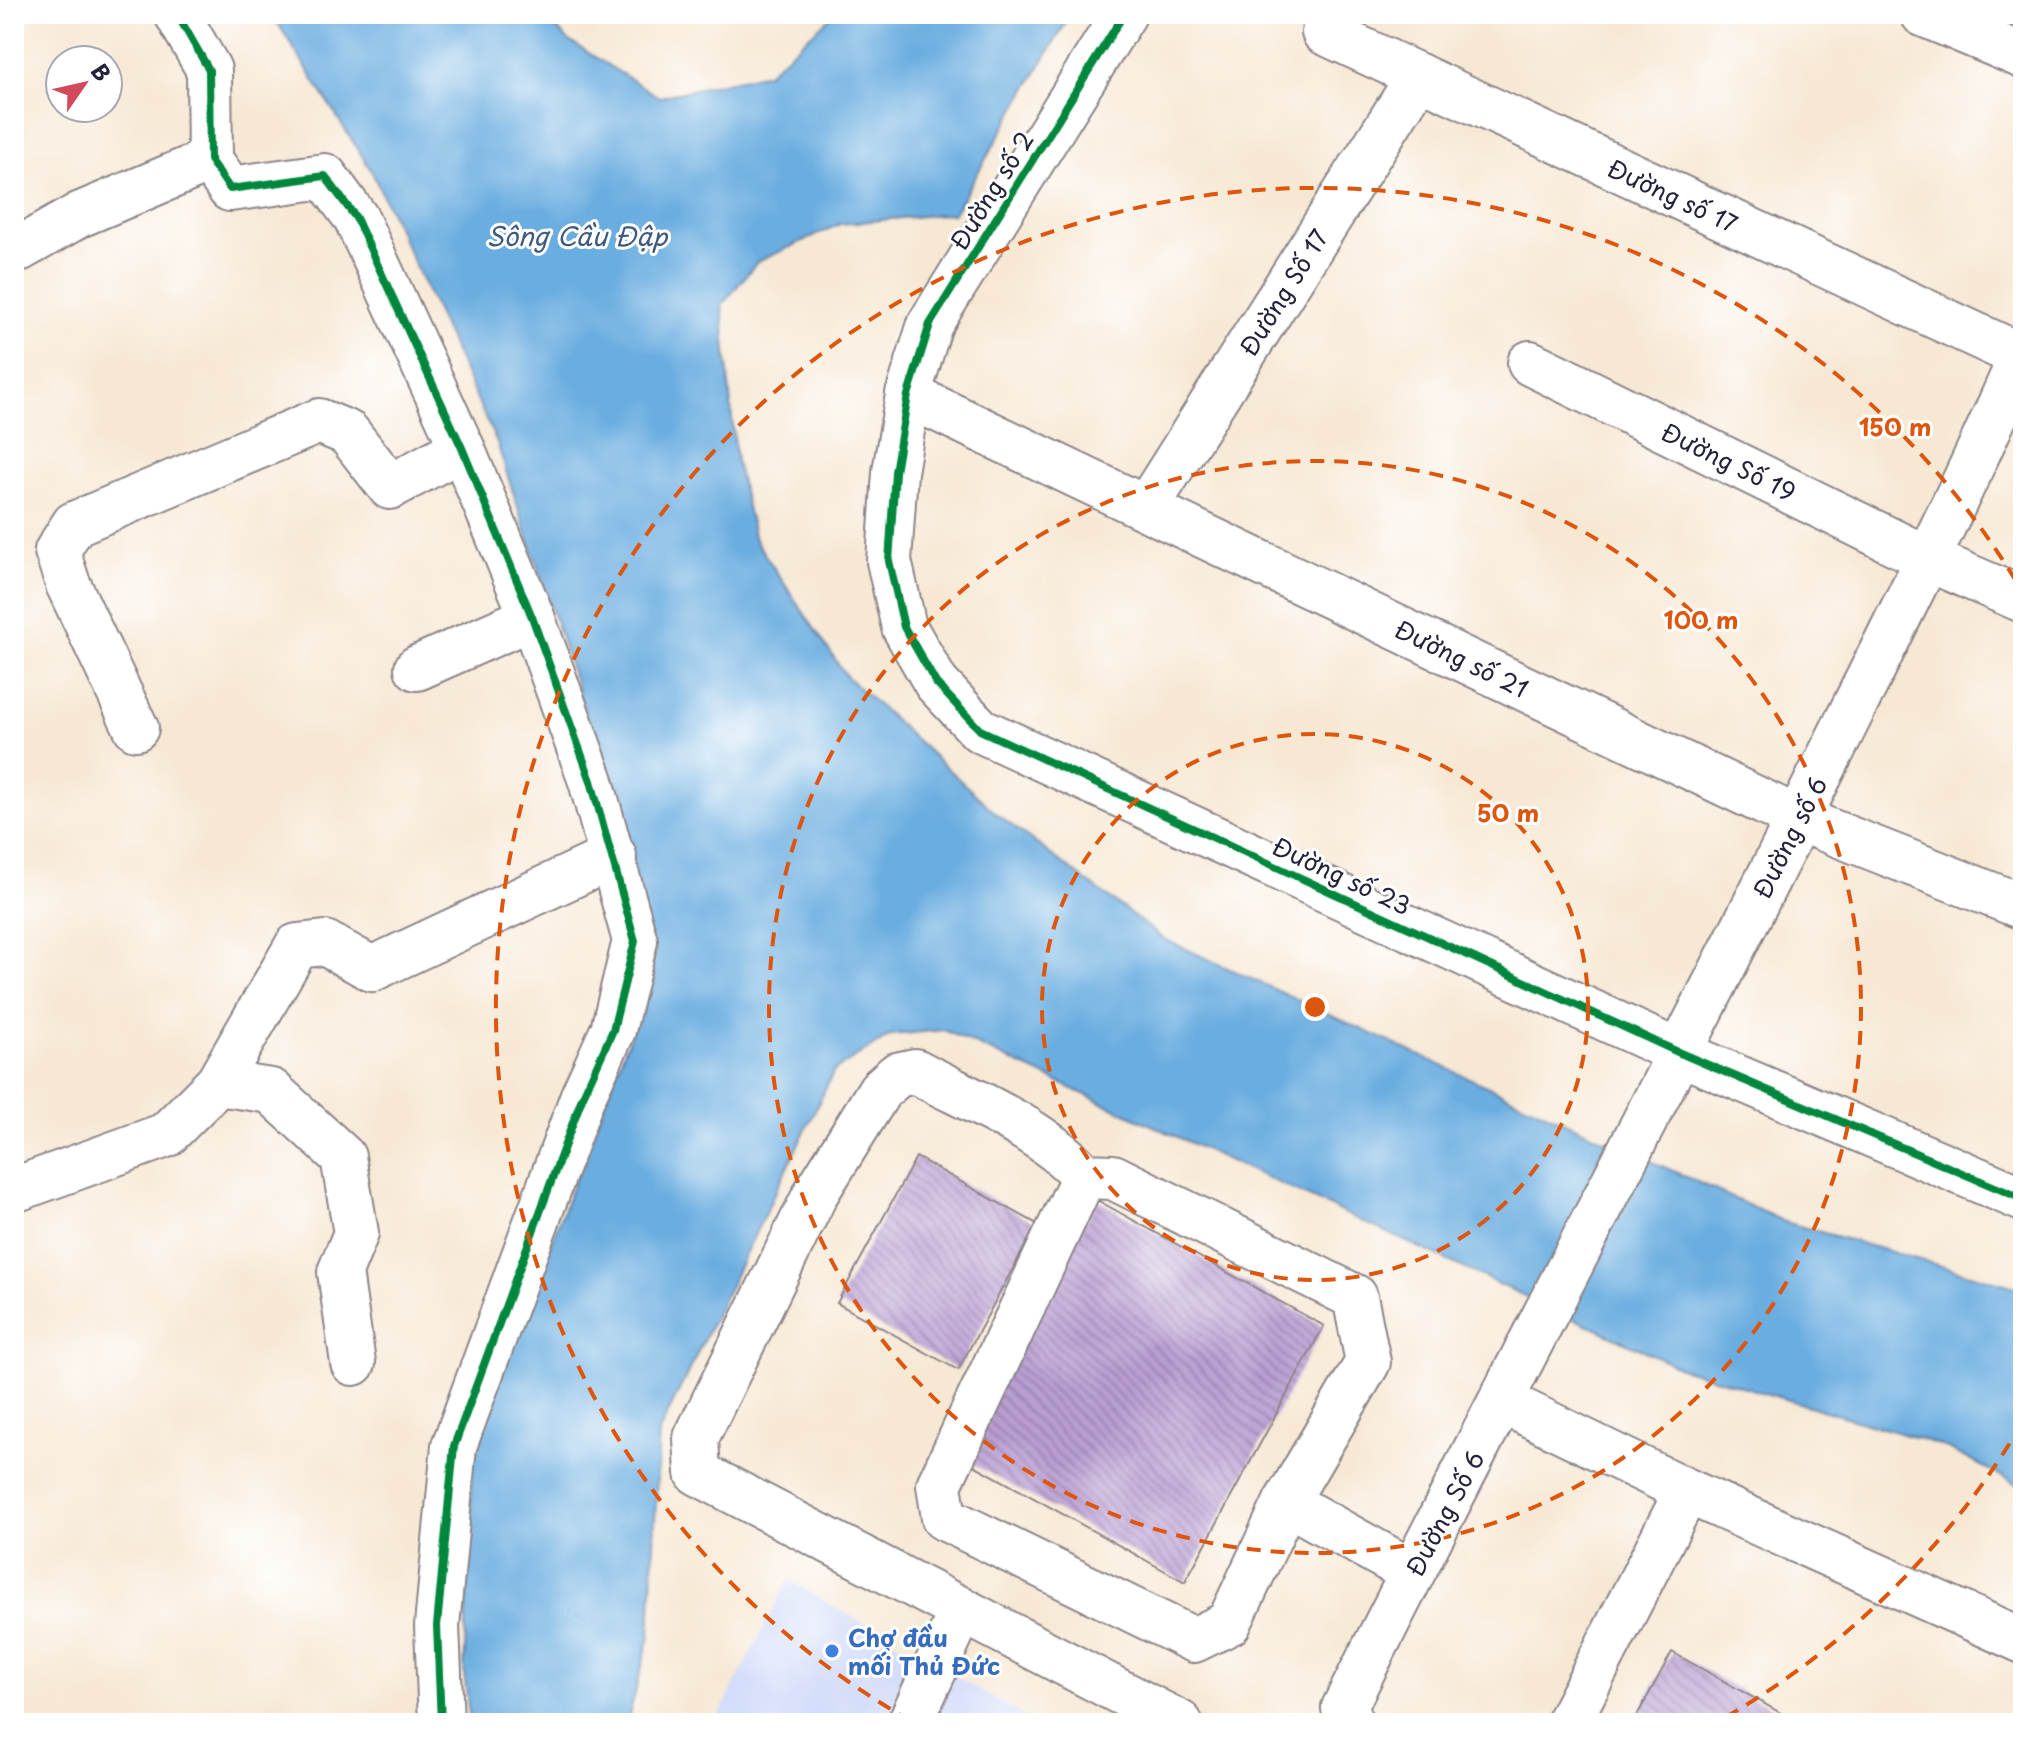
<svg xmlns="http://www.w3.org/2000/svg" width="2037" height="1737" viewBox="0 0 2037 1737" font-family="'Playpen Sans',sans-serif">
<style>
.built{fill:#d0daf9}
.water{fill:#6bade0;stroke:#46688e;stroke-width:2}
.building{fill:url(#building-back-hatch)}
.lines{fill:none;stroke-linecap:round;stroke-linejoin:round}
.minor-casing{stroke:#8c8588;stroke-width:48}
.minor{stroke:#fff;stroke-width:44}
.cycleway-casing{stroke:#fff;stroke-width:13}
.cycleway{stroke:#00873e;stroke-width:8}
.ring{fill:none;stroke:#de560e;stroke-width:4;stroke-dasharray:14 10}
.shop-dot{fill:#3f7fe0;stroke:#fff;stroke-width:3}
.labels{text-anchor:middle;dominant-baseline:central;stroke-width:6;stroke-linejoin:round;paint-order:stroke}
.street-label{font-size:24px;fill:#22223b;stroke:#fff}
.shop-label{font-size:24px;font-weight:bold;fill:#366cbe;stroke:#fff;text-anchor:start}
.water-label{font-size:26px;font-style:italic;fill:#3f5a7d;stroke:#fff}
.centre{fill:#de560e;stroke:#fff;stroke-width:4}
.ring-label{font-size:24px;text-anchor:middle;font-weight:bold;fill:#de560e;stroke:#fff;stroke-width:6;stroke-linejoin:round;paint-order:stroke}
</style>
<defs>
<pattern id="building-back-hatch" width="6" height="6" patternUnits="userSpaceOnUse" patternTransform="scale(2)"><rect width="6" height="6" fill="#b99ed3"/><path d="M-1 5l2 2M0 0l6 6M5-1l2 2" fill="none" stroke="#9680ac"/></pattern>
</defs>
<rect width="100%" height="100%" fill="#fff"/>
<filter id="ink" filterUnits="userSpaceOnUse"><feTurbulence type="fractalNoise" baseFrequency=".0125" numOctaves="2"/><feDisplacementMap in="SourceGraphic" scale="16" xChannelSelector="R" yChannelSelector="G"/><feConvolveMatrix kernelMatrix="1 2 1 2 8 2 1 2 1" color-interpolation-filters="sRGB"/></filter>
<filter id="wash" filterUnits="userSpaceOnUse"><feTurbulence type="fractalNoise" baseFrequency=".006" numOctaves="4" result="noise"/><feDisplacementMap in="SourceGraphic" scale="32" xChannelSelector="R" yChannelSelector="G"/><feGaussianBlur stdDeviation="1.8" result="paint"/><feColorMatrix in="noise" values="0 0 0 0 0 0 0 0 0 0 0 0 0 0 0 0 0 1.4 0 .05"/><feComposite in="paint" operator="in"/></filter>
<g filter="url(#wash)">
<rect width="100%" height="100%" fill="#f7e8d4"/>
<polygon class="built" points="788,1580 1036,1723 715,1723"/>
<polygon class="water" points="272,14 543,14 568,40 659,97 767,73 834,14 1071,14 954,213 840,224 757,262 722,305 736,462 755,540 847,677 998,815 1164,939 1785,1222 2023,1289 2023,1487 1940,1445 1684,1369 944,1030 891,1035 834,1071 659,1432 650,1636 627,1723 470,1723 464,1673 473,1446 642,1004 650,943 592,734 497,443 372,172"/>
<g id="blocks">
<g class="building">
<polygon points="916,1157 1037,1224 958,1370 837,1303"/>
<polygon points="1097,1200 1324,1326 1185,1582 958,1456"/>
<polygon points="1672,1652 1784,1715 1780,1723 1633,1723"/>
</g>
</g>
</g>
<g filter="url(#ink)">
<use href="#blocks" fill-opacity="0" stroke="#8c8588" stroke-width="2"/>
<g class="lines">
<defs>
<g id="minor">
<polyline points="177,14 209,70 210,160 230,189 325,176 356,218 462,448 532,617 591,781 635,941 613,1030 582,1098 454,1446 437,1626 441,1723"/>
<polyline points="1124,14 930,324 908,395 895,472 889,561 904,627 936,683 980,730 1680,1053 2023,1199"/>
<polyline points="1923,14 2023,56"/>
<polyline points="1324,32 2023,357"/>
<polyline points="14,252 79,215 210,160"/>
<polyline points="1530,363 1928,559 2023,600"/>
<polyline points="908,395 1799,819 2023,907"/>
<polyline points="1146,508 1419,76"/>
<polyline points="417,668 532,617"/>
<polyline points="136,728 68,584 57,551 74,524 319,421 348,433 390,487 462,448"/>
<polyline points="218,1083 271,1091 343,1157 356,1233 340,1272 353,1363"/>
<polyline points="1084,1176 939,1485 944,1518 1194,1640 1229,1623 1286,1502 1412,1572"/>
<polyline points="14,1190 166,1135 218,1083 297,946 325,943 372,969 614,856"/>
<polyline points="1502,1401 1687,1491 2023,1641"/>
<polyline points="910,1723 962,1610"/>
<path d="M 1180,1723 L 698,1473 L 696,1438 L 816,1193 L 880,1090 L 897,1075 L 915,1071 C 973,1102 1040,1127 1084,1176 L 1113,1177 L 1355,1297 L 1368,1362 L 1286,1502"/>
<path d="M 1351,1723 L 1344,1708 C 1504,1390 1671,1076 1829,757 C 1896,623 1964,489 2023,352"/>
<polyline points="1568,1723 1687,1491"/>
</g>
</defs>
<use href="#minor" class="minor-casing"/>
<use href="#minor" class="minor"/>
<defs>
<g id="cycleway">
<polyline points="177,14 209,70 210,160 230,189 325,176 356,218 462,448 532,617 591,781 635,941 613,1030 582,1098 454,1446 437,1626 441,1723"/>
<polyline points="1124,14 930,324 908,395 895,472 889,561 904,627 936,683 980,730 1680,1053 2023,1199"/>
</g>
</defs>
<use href="#cycleway" class="cycleway-casing"/>
<use href="#cycleway" class="cycleway"/>
</g>
</g>
<g class="ring">
<circle cx="1315" cy="1007" r="273"/>
<circle cx="1315" cy="1007" r="546"/>
<path d="M2022 1423A820 820 0 0 1 1719 1721M911 1721A820 820 0 1 1 2022 591"/>
</g>
<circle class="shop-dot" cx="832" cy="1651" r="8"/>
<g class="labels">
<g class="street-label">
<text transform="translate(991 190) rotate(-58)">Đường số 2</text>
<text transform="translate(1673 195) rotate(25)">Đường số 17</text>
<text transform="translate(1283 292) rotate(-58)">Đường Số 17</text>
<text transform="translate(1729 461) rotate(26)">Đường Số 19</text>
<text transform="translate(1462 658) rotate(26)">Đường số 21</text>
<text transform="translate(1789 837) rotate(-63)">Đường số 6</text>
<text transform="translate(1342 875) rotate(25)">Đường số 23</text>
<text transform="translate(1444 1513) rotate(-62)">Đường Số 6</text>
</g>
<g class="shop-label">
<text x="848" y="1637">Chợ đầu<tspan x="848" dy="28">mối Thủ Đức</tspan></text>
</g>
<g class="water-label">
<text x="577" y="235">Sông Cầu Đập</text>
</g>
</g>
<circle cx="1315" cy="1007" r="12" class="centre"/>
<g class="ring-label">
<text x="1895" y="436">150 m</text>
<text x="1701" y="629">100 m</text>
<text x="1508" y="822">50 m</text>
</g>
<rect width="2037" height="1737" fill="none" stroke="#fff" stroke-width="48"/>
<g transform="translate(84 84) rotate(56)"><circle r="38" fill="#ffffff" stroke="#a7a7b1" stroke-width="2"/>
<path d="M0-6L14 30L0 20L-14 30Z" fill="#d1495b"/>
<text y="-12" font-size="22" font-weight="bold" text-anchor="middle" fill="#22223b">B</text>
</g>
</svg>
